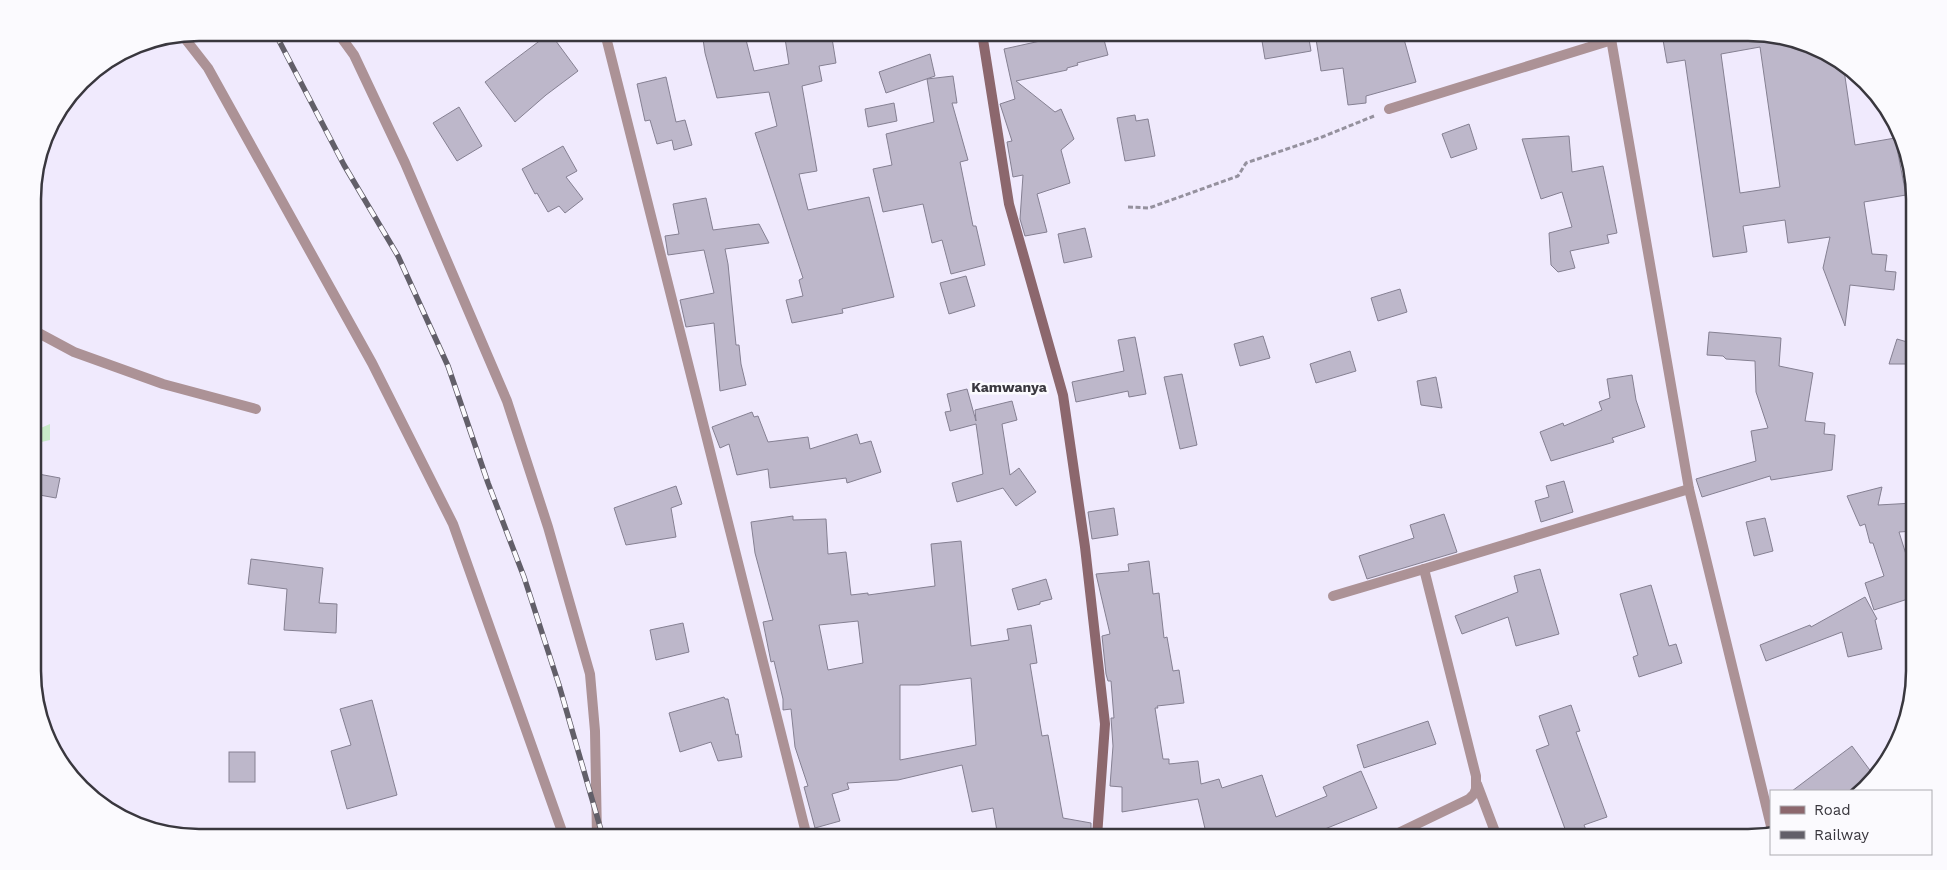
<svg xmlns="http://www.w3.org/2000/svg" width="1947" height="870" viewBox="0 0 1947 870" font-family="'Work Sans',sans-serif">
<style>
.green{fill:#c8eac9}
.building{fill:#bdb7ca;stroke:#858092;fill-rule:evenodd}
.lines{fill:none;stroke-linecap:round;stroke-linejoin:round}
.path{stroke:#95919e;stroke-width:3;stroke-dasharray:5 2.5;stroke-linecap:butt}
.lane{stroke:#ac9296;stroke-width:10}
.street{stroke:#ac9296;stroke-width:10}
.secondary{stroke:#8c676d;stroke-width:10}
.rail-casing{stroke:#625f69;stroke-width:5.5}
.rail{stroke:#fbfafe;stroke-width:4;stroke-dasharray:11;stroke-linecap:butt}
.labels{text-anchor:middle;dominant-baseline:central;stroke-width:5;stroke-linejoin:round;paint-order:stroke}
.neighbourhood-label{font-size:14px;font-weight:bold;fill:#39373e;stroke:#fbfafe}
.rim{fill:none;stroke:#39373e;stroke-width:2.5}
</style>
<rect width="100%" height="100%" fill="#f0eafd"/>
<polygon class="green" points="33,423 36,430 50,424 50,440 33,444"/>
<g class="building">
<polygon points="702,32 744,32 754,71 789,64 784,32 831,32 836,63 819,66 822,81 802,86 817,171 799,174 808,210 869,197 894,297 842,309 843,313 792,323 786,300 803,296 799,280 803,278 755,133 777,126 769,92 717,98 705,53"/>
<polygon points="1081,32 1102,32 1108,55 1077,63 1078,65 1067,68 1067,70 1016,81 1055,112 1061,109 1074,139 1061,150 1070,183 1037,194 1047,232 1025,236 1020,219 1023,175 1013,177 1007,142 1012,141 1000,104 1015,99 1004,49"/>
<polygon points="1363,32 1402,32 1416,82 1366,96 1366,103 1348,105 1343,68 1321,71 1316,39"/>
<path d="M 1673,32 L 1748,32 L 1812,45 L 1844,70 L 1855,145 L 1895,138 L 1906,195 L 1864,202 L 1872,254 L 1887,255 L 1885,271 L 1896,272 L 1894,290 L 1850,285 L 1845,326 L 1823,268 L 1830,237 L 1788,243 L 1785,220 L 1743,226 L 1747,252 L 1713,257 L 1685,60 L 1667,63 L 1662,34 ZM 1760,47 L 1780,187 L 1740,193 L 1721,54 Z"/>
<polygon points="550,33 578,71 546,95 515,122 485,82"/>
<polygon points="1308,33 1311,51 1265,59 1262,41"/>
<polygon points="930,54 935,76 886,93 879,72"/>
<polygon points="953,76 957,103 952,103 968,160 960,162 973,226 976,226 985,265 951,274 942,240 932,243 923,204 883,212 873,169 892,165 886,134 934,122 927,79"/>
<polygon points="666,77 676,122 685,120 692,145 674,150 672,140 657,144 650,120 645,121 637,84"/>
<polygon points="894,103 897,121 868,127 865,109"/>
<polygon points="459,107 482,146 457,161 433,123"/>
<polygon points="1135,115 1136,121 1148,119 1155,156 1125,161 1117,118"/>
<polygon points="1469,124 1477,149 1451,158 1442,134"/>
<polygon points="1569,136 1572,172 1603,166 1617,233 1607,235 1609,243 1570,251 1575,268 1558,272 1551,265 1549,233 1572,227 1562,192 1541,199 1522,139"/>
<polygon points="563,146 577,171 566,177 583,199 565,213 559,206 548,212 537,193 535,194 522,169"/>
<polygon points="706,198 713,230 759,224 769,243 725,249 728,264 736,345 739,345 741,364 746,385 720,391 714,323 686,327 680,300 714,293 704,250 668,255 665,236 679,234 673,204"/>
<polygon points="1085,228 1092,257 1064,263 1058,234"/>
<polygon points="966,276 975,306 949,314 940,283"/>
<polygon points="1400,289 1407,312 1378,321 1371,298"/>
<polygon points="1709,332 1781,338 1779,366 1813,373 1805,421 1825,423 1824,434 1835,435 1832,470 1771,480 1770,476 1702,497 1696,479 1756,461 1751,431 1768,428 1756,392 1755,361 1726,359 1723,356 1707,355"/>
<polygon points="1263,336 1270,358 1240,366 1234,344"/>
<polygon points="1135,337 1146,394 1129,397 1128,391 1076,402 1072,382 1124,371 1118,340"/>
<polygon points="1897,339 1914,344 1914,364 1889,364"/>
<polygon points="1350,351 1356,371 1316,383 1310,364"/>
<polygon points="1182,374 1197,445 1180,449 1164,377"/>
<polygon points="1632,375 1636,400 1645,427 1612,438 1614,442 1551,461 1540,432 1563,423 1564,426 1602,410 1599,402 1610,398 1607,379"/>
<polygon points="1436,377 1442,408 1421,405 1417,381"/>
<polygon points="967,389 976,421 975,410 1012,401 1017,420 1002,424 1010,475 1019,468 1036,492 1016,506 1003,488 957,502 952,483 983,474 976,424 950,431 945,412 951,411 947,394"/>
<polygon points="752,412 754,417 758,416 768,442 808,437 810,449 857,434 860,444 871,441 881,472 847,483 846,478 770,488 768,469 737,475 729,444 720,448 712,427"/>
<polygon points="33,473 60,478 56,498 34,494"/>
<polygon points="1564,481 1573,512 1541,522 1535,501 1549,497 1546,486"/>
<polygon points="676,486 682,504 671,508 676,537 626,545 614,508"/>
<polygon points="1882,487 1878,505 1914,503 1914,531 1899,532 1914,580 1914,597 1874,610 1865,583 1884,576 1873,543 1870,543 1865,524 1860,526 1847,496"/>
<polygon points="1114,508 1118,535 1092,539 1088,512"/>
<polygon points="1444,514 1457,552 1367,579 1359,556 1414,538 1410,525"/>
<path d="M 793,516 L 793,520 L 826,519 L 828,554 L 846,552 L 851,595 L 868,593 L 868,595 L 935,586 L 931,544 L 961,541 L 971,646 L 1009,640 L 1007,629 L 1031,625 L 1037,663 L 1030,664 L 1042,736 L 1048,735 L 1063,818 L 1091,823 L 1091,829 L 1043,837 L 998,837 L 993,808 L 972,812 L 962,765 L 898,780 L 847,783 L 849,789 L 832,794 L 840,821 L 815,828 L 804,787 L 808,786 L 795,747 L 791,709 L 783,710 L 783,699 L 774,661 L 771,662 L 763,622 L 773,620 L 755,553 L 751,522 ZM 858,621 L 863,663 L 828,670 L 819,625 ZM 971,678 L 976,745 L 900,760 L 900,685 L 919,685 Z"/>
<polygon points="1765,518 1773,551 1754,556 1746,522"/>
<polygon points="251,559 323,568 319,603 337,604 336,633 284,630 287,589 248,584"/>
<polygon points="1149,561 1153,594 1159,593 1164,638 1167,637 1173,671 1179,670 1184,703 1157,706 1158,708 1155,708 1163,759 1169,759 1169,764 1198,761 1201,784 1219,779 1222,788 1262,775 1276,817 1327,796 1323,787 1361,771 1377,808 1305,837 1207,837 1198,799 1122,812 1122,787 1110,786 1113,746 1111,718 1114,718 1111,681 1108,681 1106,674 1102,636 1110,634 1096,574 1129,571 1128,564"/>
<polygon points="1540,569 1559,634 1516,646 1508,617 1462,634 1455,616 1518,592 1514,576"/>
<polygon points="1046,579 1052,599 1040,602 1040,604 1018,610 1012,589"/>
<polygon points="1651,585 1669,646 1676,644 1682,663 1639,677 1633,657 1638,655 1620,594"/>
<polygon points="1865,597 1877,619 1875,620 1882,649 1848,657 1842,632 1766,661 1760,645 1810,625 1811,627"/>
<polygon points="683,623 689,652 656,660 650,630"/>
<polygon points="724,697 725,699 728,699 736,735 738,734 742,757 718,761 711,742 680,752 669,713"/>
<polygon points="372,700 397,795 347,809 331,751 351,745 340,709"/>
<polygon points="1571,705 1580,731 1576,732 1607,817 1584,825 1589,837 1568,837 1536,750 1549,745 1539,716"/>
<polygon points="1428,721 1436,744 1364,768 1357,745"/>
<polygon points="1852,746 1872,773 1868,778 1850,791 1792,791"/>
<rect x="229" y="752" width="26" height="30"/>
</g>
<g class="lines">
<polyline class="path" points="1128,207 1149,208 1238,176 1246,163 1322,137 1374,116"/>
<polyline class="lane" points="338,33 354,55 405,163 507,401 548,527 590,674 595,731 597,837"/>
<g class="street">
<polyline points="605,33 807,837"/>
<polyline points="1610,33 1689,489 1771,826"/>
<polyline points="183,36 208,68 372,363 453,524 564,837"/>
<polyline points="1389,109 1612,40"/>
<polyline points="33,330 74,352 163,384 256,409"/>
<polyline points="1333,596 1424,569"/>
<polyline points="1477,784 1497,837"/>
<polyline points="1390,837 1469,799 1474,794 1476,789 1476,776 1424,569 1689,489"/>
</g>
<polyline class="secondary" points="982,33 1009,204 1063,395 1085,547 1105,724 1097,837"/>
<defs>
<polyline id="rail" points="275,33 344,165 398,256 448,366 488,483 524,577 559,685 603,837"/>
</defs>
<use href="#rail" class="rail-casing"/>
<use href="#rail" class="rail"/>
</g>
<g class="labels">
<g class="neighbourhood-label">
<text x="1009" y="387">Kamwanya</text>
</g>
</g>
<path d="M0 0H1947V870H0ZM199 41H1748A158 158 0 0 1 1906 199V671A158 158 0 0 1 1748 829H199A158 158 0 0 1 41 671V199A158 158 0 0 1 199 41Z" fill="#fbfafe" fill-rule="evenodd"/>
<path class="rim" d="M199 41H1748A158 158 0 0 1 1906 199V671A158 158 0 0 1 1748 829H199A158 158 0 0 1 41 671V199A158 158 0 0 1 199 41Z"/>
<rect x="1770" y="790" width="162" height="65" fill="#fbfafe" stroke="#adacb1"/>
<rect x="1780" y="806" width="25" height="8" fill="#8c676d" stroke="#adacb1"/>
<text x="1814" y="815" font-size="15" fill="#39373e">Road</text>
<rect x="1780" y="831" width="25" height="8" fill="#625f69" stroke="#adacb1"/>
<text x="1814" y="840" font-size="15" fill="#39373e">Railway</text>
</svg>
